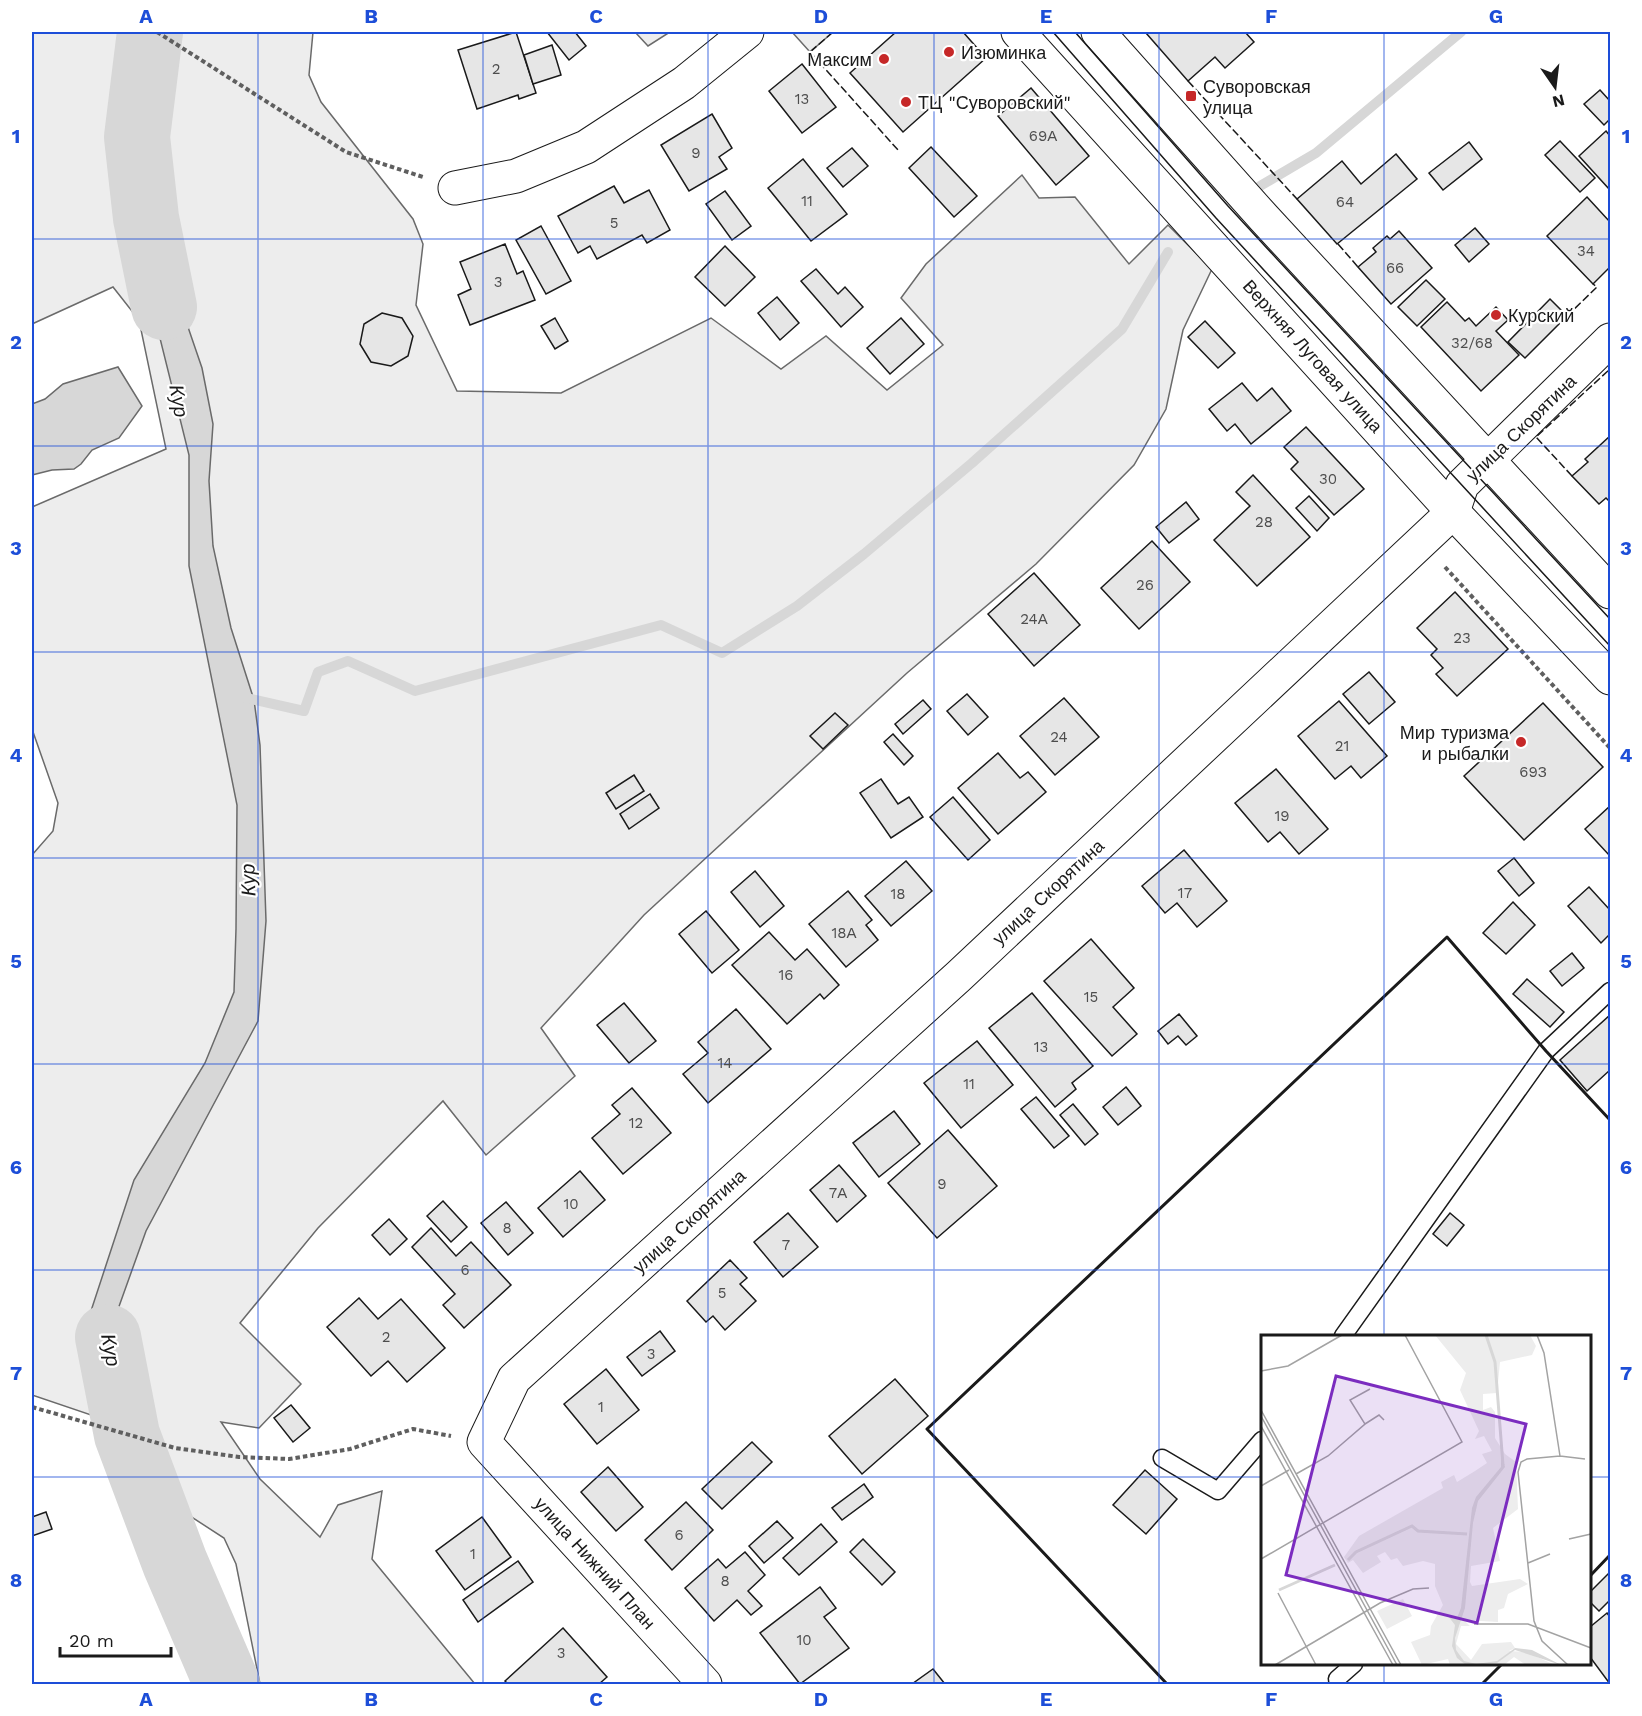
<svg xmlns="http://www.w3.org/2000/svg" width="1642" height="1716" viewBox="0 0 1642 1716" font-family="'Work Sans',sans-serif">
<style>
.built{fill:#ededed;stroke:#6a6a6a;stroke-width:1.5}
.water{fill:#d7d7d7;stroke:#6a6a6a;stroke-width:1.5}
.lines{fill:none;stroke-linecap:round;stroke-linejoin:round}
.stream{stroke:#d7d7d7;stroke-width:10}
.river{stroke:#d7d7d7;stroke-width:66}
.building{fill:#e6e6e6;stroke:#1a1a1a;stroke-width:1.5}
.lane-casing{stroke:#1a1a1a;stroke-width:19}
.street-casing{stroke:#1a1a1a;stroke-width:35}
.secondary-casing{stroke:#1a1a1a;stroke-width:35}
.path{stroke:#5f5f5f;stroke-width:4;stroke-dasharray:4.5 3;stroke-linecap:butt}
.lane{stroke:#fff;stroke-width:16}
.street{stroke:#fff;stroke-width:33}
.secondary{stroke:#fff;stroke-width:33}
.tram{stroke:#1a1a1a;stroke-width:1.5}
.fence{stroke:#1a1a1a;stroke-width:1.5;stroke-dasharray:8 3;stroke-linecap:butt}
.wall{stroke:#1a1a1a;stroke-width:3}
.grid{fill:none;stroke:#1d4ed8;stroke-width:1.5;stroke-opacity:0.55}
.poi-dot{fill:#c62828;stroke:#fff;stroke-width:2}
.labels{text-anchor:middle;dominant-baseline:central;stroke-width:4.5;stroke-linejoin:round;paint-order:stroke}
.number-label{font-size:15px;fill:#4d4d4d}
.poi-label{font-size:18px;fill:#1a1a1a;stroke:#fff;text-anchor:start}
.street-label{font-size:18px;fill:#1a1a1a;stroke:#fff}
.water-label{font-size:20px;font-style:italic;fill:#1a1a1a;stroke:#fff}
.inset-river{fill:none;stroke:#d7d7d7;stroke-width:3}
.inset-road{fill:none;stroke:#a3a3a3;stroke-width:1.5}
.view{fill:#7b2cbf;fill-opacity:0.15;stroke:#7b2cbf;stroke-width:3}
.inset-edge{fill:none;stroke:#1a1a1a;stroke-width:3}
.neatline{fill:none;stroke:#1d4ed8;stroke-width:2}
.grid-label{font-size:20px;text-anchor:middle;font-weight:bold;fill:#1d4ed8}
</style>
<rect width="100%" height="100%" fill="#fff"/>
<g class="built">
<polygon points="32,32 313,32 309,75 321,102 413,219 423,244 416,305 457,391 561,393 711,318 781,369 826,336 887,390 943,345 901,298 926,264 1022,175 1039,198 1075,197 1129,264 1168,225 1212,269 1183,330 1166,409 1134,465 1036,564 907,673 644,915 541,1028 575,1076 486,1155 443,1101 318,1228 240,1323 301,1384 259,1428 221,1422 260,1479 320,1537 338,1505 382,1491 372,1559 475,1684 260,1684 236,1564 224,1538 159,1496 115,1423 32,1395 32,855 53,831 58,803 32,729 32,507 166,449 139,320 113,287 32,324"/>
<polygon points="635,32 670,32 648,46"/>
<polygon points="792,32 833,32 810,52"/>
</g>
<g class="water">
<polygon points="127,32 162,32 158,48 157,87 181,238 177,295 202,368 213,424 209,481 213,546 231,628 254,700 260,745 266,921 258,1021 146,1231 117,1312 144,1433 115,1423 88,1320 134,1180 205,1063 234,992 236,929 237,805 189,566 189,455 148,290 146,218 137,137 124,101"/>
<polygon points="118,367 142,406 119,438 92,450 81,464 74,469 52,470 32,475 32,404 45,399 63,384"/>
</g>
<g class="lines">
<g class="stream">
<polyline points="1260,186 1316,153 1461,32"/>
<polyline points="242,697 304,711 318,672 348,661 415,691 661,625 722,653 797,606 864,554 972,463 1122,329 1168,252"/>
</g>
<g class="river">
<polyline points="150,32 137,137 146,218 164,307"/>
<polyline points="108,1337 127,1435 175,1563 227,1684"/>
</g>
</g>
<g class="building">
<polygon points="516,32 536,93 519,99 518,95 477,109 458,50"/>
<polygon points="547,32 575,32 586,46 569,60"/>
<polygon points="896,32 963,32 986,58 903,132 850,73"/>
<polygon points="1147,32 1245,32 1254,42 1225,68 1215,57 1188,81 1146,33"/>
<polygon points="552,45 561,75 533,84 524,55"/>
<polygon points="802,64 836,107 802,133 769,91"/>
<polygon points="1031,88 1089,156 1056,185 998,116"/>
<polygon points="1600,90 1610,101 1610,119 1604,125 1584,104"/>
<polygon points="712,114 732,148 719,157 727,169 689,191 661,145"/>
<polygon points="1606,131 1610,136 1610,190 1579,156"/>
<polygon points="1560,141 1595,178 1580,192 1545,155"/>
<polygon points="1469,142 1482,159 1443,190 1429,173"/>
<polygon points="931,147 977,196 954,217 909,168"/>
<polygon points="852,148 868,166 843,187 827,168"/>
<polygon points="1396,154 1417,179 1337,244 1297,199 1342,161 1361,184"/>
<polygon points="803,159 847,214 811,241 768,188"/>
<polygon points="614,186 624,203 649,190 670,230 647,243 642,235 597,259 590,246 578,253 558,216"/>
<polygon points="725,191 751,226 732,240 706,204"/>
<polygon points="1587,197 1610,222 1610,267 1593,284 1547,236"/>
<polygon points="541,226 571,281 546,294 516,240"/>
<polygon points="1475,228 1489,244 1469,262 1455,245"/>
<polygon points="1399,231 1432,268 1391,304 1358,267 1376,252 1373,248 1387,236 1390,239"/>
<polygon points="505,244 517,274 523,271 535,300 470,325 458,295 471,289 460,262"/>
<polygon points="725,246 755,277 725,306 695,277"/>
<polygon points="816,269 838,294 845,287 863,307 841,327 801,281"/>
<polygon points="1426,280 1445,299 1417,326 1398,307"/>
<polygon points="777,297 799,323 780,340 758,313"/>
<polygon points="1550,299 1567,316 1525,358 1508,342"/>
<polygon points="1447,302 1465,321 1469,318 1476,326 1496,307 1508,320 1496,331 1519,355 1481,391 1421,327"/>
<polygon points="382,313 402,318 413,336 408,356 391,366 371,362 360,344 364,324"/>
<polygon points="555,318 568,341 555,349 541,326"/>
<polygon points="901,318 924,344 890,374 867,348"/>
<polygon points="1205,321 1235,353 1218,368 1188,337"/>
<polygon points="1242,383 1257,401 1272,388 1291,411 1251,444 1235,424 1227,431 1209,409"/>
<polygon points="1306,427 1364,489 1334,515 1291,469 1298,462 1284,447"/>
<polygon points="1610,436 1610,502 1606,498 1599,504 1572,476 1588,462 1585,459"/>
<polygon points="1253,475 1310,537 1257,586 1214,540 1250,506 1236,492"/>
<polygon points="1309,496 1329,518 1317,531 1296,508"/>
<polygon points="1186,502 1199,519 1169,543 1156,527"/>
<polygon points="1152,541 1190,582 1139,629 1101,588"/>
<polygon points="1034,573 1080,625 1034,666 988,614"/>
<polygon points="1455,592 1508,649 1457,696 1436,674 1443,668 1431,655 1437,649 1417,628"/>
<polygon points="1369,672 1395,702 1369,724 1343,694"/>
<polygon points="967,694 988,717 968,735 947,711"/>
<polygon points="1064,698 1099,737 1055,775 1020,736"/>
<polygon points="923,700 931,709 903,734 895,724"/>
<polygon points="1339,701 1387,756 1361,778 1351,766 1335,779 1298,736"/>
<polygon points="1543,703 1603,767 1524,840 1464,776"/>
<polygon points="835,713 848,725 823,749 810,736"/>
<polygon points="893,734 913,756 904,765 884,742"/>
<polygon points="998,753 1020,778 1028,772 1046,792 998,834 958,788"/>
<polygon points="1276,769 1328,829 1299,854 1280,832 1268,842 1235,803"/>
<polygon points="634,775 644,791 616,809 606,793"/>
<polygon points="881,779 898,804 909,797 923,817 891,838 860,793"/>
<polygon points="650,794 659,808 629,829 620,814"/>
<polygon points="953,797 990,840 968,860 930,817"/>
<polygon points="1610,806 1610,854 1609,855 1585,829"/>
<polygon points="1184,850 1227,901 1197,927 1177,903 1165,913 1142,886"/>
<polygon points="1514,858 1534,883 1519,896 1498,871"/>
<polygon points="906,861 932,891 891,926 865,896"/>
<polygon points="755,871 784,906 760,927 731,892"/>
<polygon points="1589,887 1610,910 1610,934 1601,943 1568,906"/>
<polygon points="848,891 872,920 866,925 878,940 846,967 809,924"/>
<polygon points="1513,902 1535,925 1506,954 1483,933"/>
<polygon points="706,911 739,950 712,973 679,934"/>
<polygon points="769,932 795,960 807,949 839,985 824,999 820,994 787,1024 732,965"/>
<polygon points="1091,939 1134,988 1113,1007 1137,1034 1112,1056 1044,981"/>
<polygon points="1572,953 1584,968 1562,986 1550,971"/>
<polygon points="1527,979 1564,1012 1550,1027 1513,994"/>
<polygon points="1032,993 1093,1066 1072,1083 1076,1089 1055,1107 989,1028"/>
<polygon points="624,1003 656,1041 629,1063 597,1025"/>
<polygon points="736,1009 771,1049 708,1103 683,1074 708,1053 698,1042"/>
<polygon points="1179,1014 1197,1036 1186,1045 1178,1036 1168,1044 1158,1031"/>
<polygon points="1610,1015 1610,1070 1587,1091 1560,1060"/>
<polygon points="977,1041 1013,1085 961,1128 924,1083"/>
<polygon points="1126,1087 1141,1106 1118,1125 1103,1107"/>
<polygon points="632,1088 671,1133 623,1174 592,1138 620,1114 612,1105"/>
<polygon points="1036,1097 1069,1136 1054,1148 1021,1109"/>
<polygon points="1073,1104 1098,1134 1085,1145 1060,1115"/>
<polygon points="894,1111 920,1144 879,1177 853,1143"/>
<polygon points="948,1130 997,1186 937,1238 888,1183"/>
<polygon points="839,1165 866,1196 837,1222 810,1190"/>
<polygon points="580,1171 605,1200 563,1237 538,1208"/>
<polygon points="443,1201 467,1227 451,1242 427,1216"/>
<polygon points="506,1202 533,1233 508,1255 481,1223"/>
<polygon points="788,1213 818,1247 783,1277 754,1242"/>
<polygon points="1450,1213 1464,1225 1447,1246 1433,1234"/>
<polygon points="389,1219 407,1239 390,1255 372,1235"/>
<polygon points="431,1228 456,1256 471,1242 511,1285 464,1328 443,1305 455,1294 412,1247"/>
<polygon points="730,1260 747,1278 740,1284 756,1301 725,1330 713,1316 706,1322 687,1301"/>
<polygon points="359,1298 378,1319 401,1299 445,1348 407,1382 388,1361 371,1376 327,1327"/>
<polygon points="660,1331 675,1351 642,1376 627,1357"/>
<polygon points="606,1369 639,1410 597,1444 564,1404"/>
<polygon points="895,1379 928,1416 862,1474 829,1436"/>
<polygon points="291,1405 310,1428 293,1442 274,1418"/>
<polygon points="752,1442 772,1462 722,1509 702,1489"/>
<polygon points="608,1467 643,1507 616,1531 581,1492"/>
<polygon points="1145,1470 1177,1499 1146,1534 1113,1505"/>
<polygon points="864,1484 873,1497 842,1520 832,1508"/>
<polygon points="686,1502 713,1530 672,1570 645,1540"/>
<polygon points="46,1512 52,1529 32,1536 32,1517"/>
<polygon points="482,1517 511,1557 465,1590 436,1551"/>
<polygon points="777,1521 793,1538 764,1563 749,1546"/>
<polygon points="821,1524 837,1542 799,1575 783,1558"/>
<polygon points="863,1539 895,1572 882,1585 850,1552"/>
<polygon points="745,1552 765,1575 748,1591 762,1606 751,1615 737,1600 714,1621 685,1588 718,1559 726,1568"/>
<polygon points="518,1561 533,1582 478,1622 463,1600"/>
<polygon points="1608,1574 1610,1576 1610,1600 1599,1611 1590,1602 1590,1592"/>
<polygon points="820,1587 836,1608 824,1617 849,1648 800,1684 760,1633"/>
<polygon points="1607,1613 1610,1617 1610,1684 1590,1657 1590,1627"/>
<polygon points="563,1628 607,1677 599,1684 508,1684 505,1681"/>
<polygon points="933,1669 945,1684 912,1684"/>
</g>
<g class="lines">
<defs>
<g id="lane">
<polyline points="1343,1336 1546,1051 1610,991"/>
<polyline points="1162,1458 1218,1491 1262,1440"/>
<polyline points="1337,1679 1354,1664"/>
</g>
<g id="street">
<polyline points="455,188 516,176 586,147 684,83 747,32"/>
<polyline points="705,1684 484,1442 514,1379 959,976 1453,512 1462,485 1610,340"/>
</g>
<g id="secondary">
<polyline points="1018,32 1453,512 1610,678"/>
<polyline points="1098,32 1264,218 1610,592"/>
</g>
</defs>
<use href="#lane" class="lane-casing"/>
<use href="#street" class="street-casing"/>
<use href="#secondary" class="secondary-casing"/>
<g class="path">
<polyline points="157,32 346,152 423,177"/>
<polyline points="1445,567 1610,748"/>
<polyline points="32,1407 175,1448 239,1457 289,1459 350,1449 413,1429 451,1436"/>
</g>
<use href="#lane" class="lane"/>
<use href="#street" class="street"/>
<use href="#secondary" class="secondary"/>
<g class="tram">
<polyline points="1053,32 1216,218 1610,646"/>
<polyline points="1075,32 1228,206 1610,619"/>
</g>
<g class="fence">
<polyline points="833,32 810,52 898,150"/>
<polyline points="1188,81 1297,199"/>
<polyline points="1338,244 1358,267"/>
<polyline points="1567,316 1597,287 1593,284"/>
<polyline points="1572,476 1536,437 1610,369"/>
</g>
<g class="wall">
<polyline points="1590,1576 1610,1555"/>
<polyline points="1167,1684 927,1429 1447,937 1546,1051 1610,1120"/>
<polyline points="1482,1684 1502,1664"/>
</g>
</g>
<path class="grid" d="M 258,32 L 258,1684M 483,32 L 483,1684M 708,32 L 708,1684M 934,32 L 934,1684M 1159,32 L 1159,1684M 1384,32 L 1384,1336M 32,239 L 1610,239M 32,446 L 1610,446M 32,652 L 1610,652M 32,858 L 1610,858M 32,1064 L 1610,1064M 32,1270 L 1610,1270M 32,1477 L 1262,1477M 1590,1477 L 1610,1477M 1384,1664 L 1384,1684"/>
<g class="poi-dot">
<circle cx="949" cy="52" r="6"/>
<circle cx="884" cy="59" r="6"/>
<rect x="1185" y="90" width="12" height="12" rx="3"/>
<circle cx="906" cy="102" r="6"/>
<circle cx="1496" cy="315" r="6"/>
<circle cx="1521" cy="742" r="6"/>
</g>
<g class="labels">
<g class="number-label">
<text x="496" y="69">2</text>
<text x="802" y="99">13</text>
<text x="1043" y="136">69А</text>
<text x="696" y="153">9</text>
<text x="807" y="201">11</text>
<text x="1345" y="202">64</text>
<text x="614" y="223">5</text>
<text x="1586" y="251">34</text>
<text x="1395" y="268">66</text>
<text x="498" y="282">3</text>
<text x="1472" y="343">32/68</text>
<text x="1328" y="479">30</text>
<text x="1264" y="522">28</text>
<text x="1145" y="585">26</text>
<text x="1034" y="619">24А</text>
<text x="1462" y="638">23</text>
<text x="1059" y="737">24</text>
<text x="1342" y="746">21</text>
<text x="1533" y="772">69З</text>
<text x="1282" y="816">19</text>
<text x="1185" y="893">17</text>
<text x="898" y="894">18</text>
<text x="844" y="933">18А</text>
<text x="786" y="975">16</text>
<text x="1091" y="997">15</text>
<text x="1041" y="1047">13</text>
<text x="725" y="1063">14</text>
<text x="969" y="1084">11</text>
<text x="636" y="1123">12</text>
<text x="942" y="1184">9</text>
<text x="838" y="1193">7А</text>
<text x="571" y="1204">10</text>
<text x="507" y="1228">8</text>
<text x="786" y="1245">7</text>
<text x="465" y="1270">6</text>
<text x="722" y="1293">5</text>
<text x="386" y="1337">2</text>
<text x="651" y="1354">3</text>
<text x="601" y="1407">1</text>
<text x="679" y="1535">6</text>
<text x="473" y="1554">1</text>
<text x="725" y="1581">8</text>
<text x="804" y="1640">10</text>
<text x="561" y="1653">3</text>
</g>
<g class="poi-label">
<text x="961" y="52">Изюминка</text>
<text x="872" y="59" text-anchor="end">Максим</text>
<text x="1203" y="86">Суворовская<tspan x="1203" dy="21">улица</tspan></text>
<text x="918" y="102">ТЦ "Суворовский"</text>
<text x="1508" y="315">Курский</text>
<text x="1509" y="732" text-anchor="end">Мир туризма<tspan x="1509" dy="21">и рыбалки</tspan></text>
</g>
<g class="street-label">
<text transform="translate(1313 356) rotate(48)">Верхняя Луговая улица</text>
<text transform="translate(1521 428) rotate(-44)">улица Скорятина</text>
<text transform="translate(1048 892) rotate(-43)">улица Скорятина</text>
<text transform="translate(689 1221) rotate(-42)">улица Скорятина</text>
<text transform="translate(595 1563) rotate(48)">улица Нижний План</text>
</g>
<g class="water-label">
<text transform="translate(179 401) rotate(80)">Кур</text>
<text transform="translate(248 880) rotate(-92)">Кур</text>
<text transform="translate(111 1350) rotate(79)">Кур</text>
</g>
</g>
<g transform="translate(1261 1335)">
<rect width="330" height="330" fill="#fff"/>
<path d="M 174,0 L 269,0 L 275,11 L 271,20 L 239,27 L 236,58 L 222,59 L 222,75 L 230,72 L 234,77 L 234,103 L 244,119 L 255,127 L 257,174 L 232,193 L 239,226 L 210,231 L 209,247 L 211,251 L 259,244 L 267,249 L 247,259 L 243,273 L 237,275 L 237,287 L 203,285 L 209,291 L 200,291 L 195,309 L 210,325 L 221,309 L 250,307 L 254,313 L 248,316 L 265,317 L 294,330 L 265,330 L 253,322 L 243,330 L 189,330 L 187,324 L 161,330 L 150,307 L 169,300 L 170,291 L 182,270 L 174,251 L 174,229 L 162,226 L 142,231 L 136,223 L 130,225 L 124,217 L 116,221 L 120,227 L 102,238 L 92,225 L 87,228 L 83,222 L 98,201 L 182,153 L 180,147 L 193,140 L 196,147 L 214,136 L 226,128 L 221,119 L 231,116 L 223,101 L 214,104 L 218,96 L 199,55 L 205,38 ZM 142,264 L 151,281 L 126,294 L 116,276 Z" fill="#ededed"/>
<path d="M 240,118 L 244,132 L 217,166 L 212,188 L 204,273 L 194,303 L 195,315 L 203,326 L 215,329 L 236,326 L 254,313 L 271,315 L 300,330 L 254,315 L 236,328 L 205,330 L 196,323 L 191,311 L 194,290 L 187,281 L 196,283 L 200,273 L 211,173 L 215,162 L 240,132 Z" fill="#d7d7d7"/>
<path class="inset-river" d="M 225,0 L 234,27 L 242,130M 87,225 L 95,217 L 151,191 L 157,196 L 206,199M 18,255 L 74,230"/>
<path class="inset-road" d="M 276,0 L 283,18 L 299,121M 0,36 L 27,31 L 81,0M 0,75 L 140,330M 0,81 L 136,330M 104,89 L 118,80 L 123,85M 0,91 L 132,330M 35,139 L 67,121 L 104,89 L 89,65 L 109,54M 0,151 L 28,135M 308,204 L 330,199M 0,224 L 201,107 L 144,0M 267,228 L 289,219M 17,258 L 55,330M 213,289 L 267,289 L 330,313M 14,330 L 119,268 L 152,254 L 168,253M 307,330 L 281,306 L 273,286 L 257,137 L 260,127 L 266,124 L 299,121 L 324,124"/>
<path class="view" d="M 75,41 L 265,89 L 216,288 L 25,240 Z"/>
<rect width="330" height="330" class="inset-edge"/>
</g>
<rect width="1642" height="1716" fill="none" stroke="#ffffff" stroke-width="66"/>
<g transform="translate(1555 87) rotate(166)" stroke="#ffffff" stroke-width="4.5" paint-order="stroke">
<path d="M0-4.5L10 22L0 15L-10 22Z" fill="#1a1a1a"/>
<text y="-9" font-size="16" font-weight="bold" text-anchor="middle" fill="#1a1a1a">N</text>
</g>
<path d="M60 1647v9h111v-9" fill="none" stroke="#1a1a1a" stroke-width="3"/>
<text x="69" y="1647" font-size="18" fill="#1a1a1a" stroke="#ffffff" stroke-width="4.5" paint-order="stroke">20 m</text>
<rect x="33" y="33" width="1576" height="1650" class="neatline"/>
<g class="grid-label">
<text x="146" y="23">A</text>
<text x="371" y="23">B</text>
<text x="596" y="23">C</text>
<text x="821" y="23">D</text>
<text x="1046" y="23">E</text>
<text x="1271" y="23">F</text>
<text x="1496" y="23">G</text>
<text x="16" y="143">1</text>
<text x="1626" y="143">1</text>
<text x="16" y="349">2</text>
<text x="1626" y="349">2</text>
<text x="16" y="555">3</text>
<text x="1626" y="555">3</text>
<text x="16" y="762">4</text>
<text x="1626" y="762">4</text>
<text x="16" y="968">5</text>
<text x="1626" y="968">5</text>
<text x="16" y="1174">6</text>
<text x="1626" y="1174">6</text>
<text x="16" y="1380">7</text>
<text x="1626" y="1380">7</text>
<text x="16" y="1587">8</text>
<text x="1626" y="1587">8</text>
<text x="146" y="1706">A</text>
<text x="371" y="1706">B</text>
<text x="596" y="1706">C</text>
<text x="821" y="1706">D</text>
<text x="1046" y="1706">E</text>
<text x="1271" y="1706">F</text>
<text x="1496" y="1706">G</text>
</g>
</svg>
